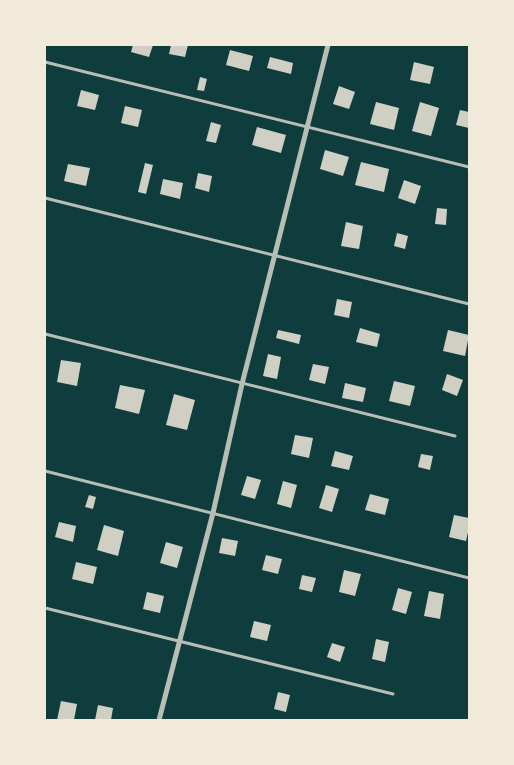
<svg xmlns="http://www.w3.org/2000/svg" width="514" height="765" viewBox="0 0 514 765" font-family="'Work Sans',sans-serif">
<style>
.building{fill:#cfcfc3}
.lines{fill:none;stroke-linecap:round;stroke-linejoin:round}
.service{stroke:#b8beb3;stroke-width:3}
.minor{stroke:#b8beb3;stroke-width:5}
</style>
<rect width="100%" height="100%" fill="#0f3d3e"/>
<g class="building">
<polygon points="133,45 153,45 149,57 131,52"/>
<polygon points="171,45 188,45 185,57 169,54"/>
<polygon points="230,50 253,56 249,71 226,65"/>
<polygon points="270,57 293,63 291,74 267,68"/>
<polygon points="414,62 434,67 430,84 410,80"/>
<polygon points="200,77 207,79 204,91 197,90"/>
<polygon points="339,86 355,92 349,109 333,104"/>
<polygon points="81,90 99,95 95,110 77,106"/>
<polygon points="376,102 399,108 394,130 370,124"/>
<polygon points="420,102 439,108 431,136 412,131"/>
<polygon points="125,106 142,110 138,127 121,123"/>
<polygon points="460,110 469,112 469,128 456,125"/>
<polygon points="211,122 221,125 216,143 206,141"/>
<polygon points="257,127 286,135 281,153 252,145"/>
<polygon points="325,150 349,157 343,176 320,169"/>
<polygon points="361,162 389,169 384,192 355,185"/>
<polygon points="145,163 153,165 146,194 138,192"/>
<polygon points="68,164 90,168 86,186 64,181"/>
<polygon points="198,173 212,176 209,192 195,188"/>
<polygon points="163,179 183,183 180,199 160,194"/>
<polygon points="404,180 421,186 415,204 398,198"/>
<polygon points="437,208 447,209 446,225 435,224"/>
<polygon points="346,222 363,226 359,249 341,246"/>
<polygon points="397,233 408,236 405,249 394,246"/>
<polygon points="337,299 352,302 349,318 334,315"/>
<polygon points="360,328 380,334 377,347 356,342"/>
<polygon points="278,330 301,335 299,344 276,338"/>
<polygon points="448,330 469,335 465,356 443,351"/>
<polygon points="268,354 281,357 277,379 263,376"/>
<polygon points="61,360 81,363 77,386 57,382"/>
<polygon points="313,364 329,367 325,384 309,380"/>
<polygon points="447,374 463,380 457,396 442,390"/>
<polygon points="394,381 415,386 410,406 389,401"/>
<polygon points="345,383 366,388 363,402 342,398"/>
<polygon points="120,385 145,390 139,414 115,408"/>
<polygon points="174,394 195,400 187,430 166,425"/>
<polygon points="295,435 313,438 309,458 291,454"/>
<polygon points="335,451 353,456 349,470 331,466"/>
<polygon points="421,454 433,456 430,470 418,467"/>
<polygon points="247,476 261,480 255,499 241,495"/>
<polygon points="283,481 297,485 291,508 277,504"/>
<polygon points="326,485 339,489 332,512 319,508"/>
<polygon points="370,494 389,499 385,515 365,510"/>
<polygon points="89,495 96,497 93,509 85,507"/>
<polygon points="454,515 469,518 469,528 466,541 449,537"/>
<polygon points="59,522 76,526 73,542 55,537"/>
<polygon points="104,525 124,531 118,556 97,550"/>
<polygon points="222,538 238,541 235,556 219,553"/>
<polygon points="166,542 183,547 177,568 160,563"/>
<polygon points="266,555 282,559 278,574 262,570"/>
<polygon points="76,562 97,567 93,584 72,579"/>
<polygon points="344,570 361,574 355,596 339,592"/>
<polygon points="302,575 316,578 312,592 299,589"/>
<polygon points="398,588 412,592 406,614 392,610"/>
<polygon points="429,591 444,594 440,619 424,616"/>
<polygon points="147,592 164,596 160,613 143,609"/>
<polygon points="254,621 271,625 267,641 250,637"/>
<polygon points="376,639 389,642 385,662 372,659"/>
<polygon points="332,643 345,647 340,662 327,657"/>
<polygon points="278,692 290,695 286,712 274,709"/>
<polygon points="61,701 77,704 74,720 57,720"/>
<polygon points="98,705 113,708 111,720 95,720"/>
</g>
<g class="lines">
<g class="service">
<polyline points="45,62 469,167"/>
<polyline points="45,198 469,304"/>
<polyline points="45,334 455,436"/>
<polyline points="45,471 469,578"/>
<polyline points="45,608 393,694"/>
</g>
<polyline class="minor" points="159,720 213,513 242,384 328,45"/>
</g>
<rect width="514" height="765" fill="none" stroke="#f1e9da" stroke-width="92"/>
</svg>
